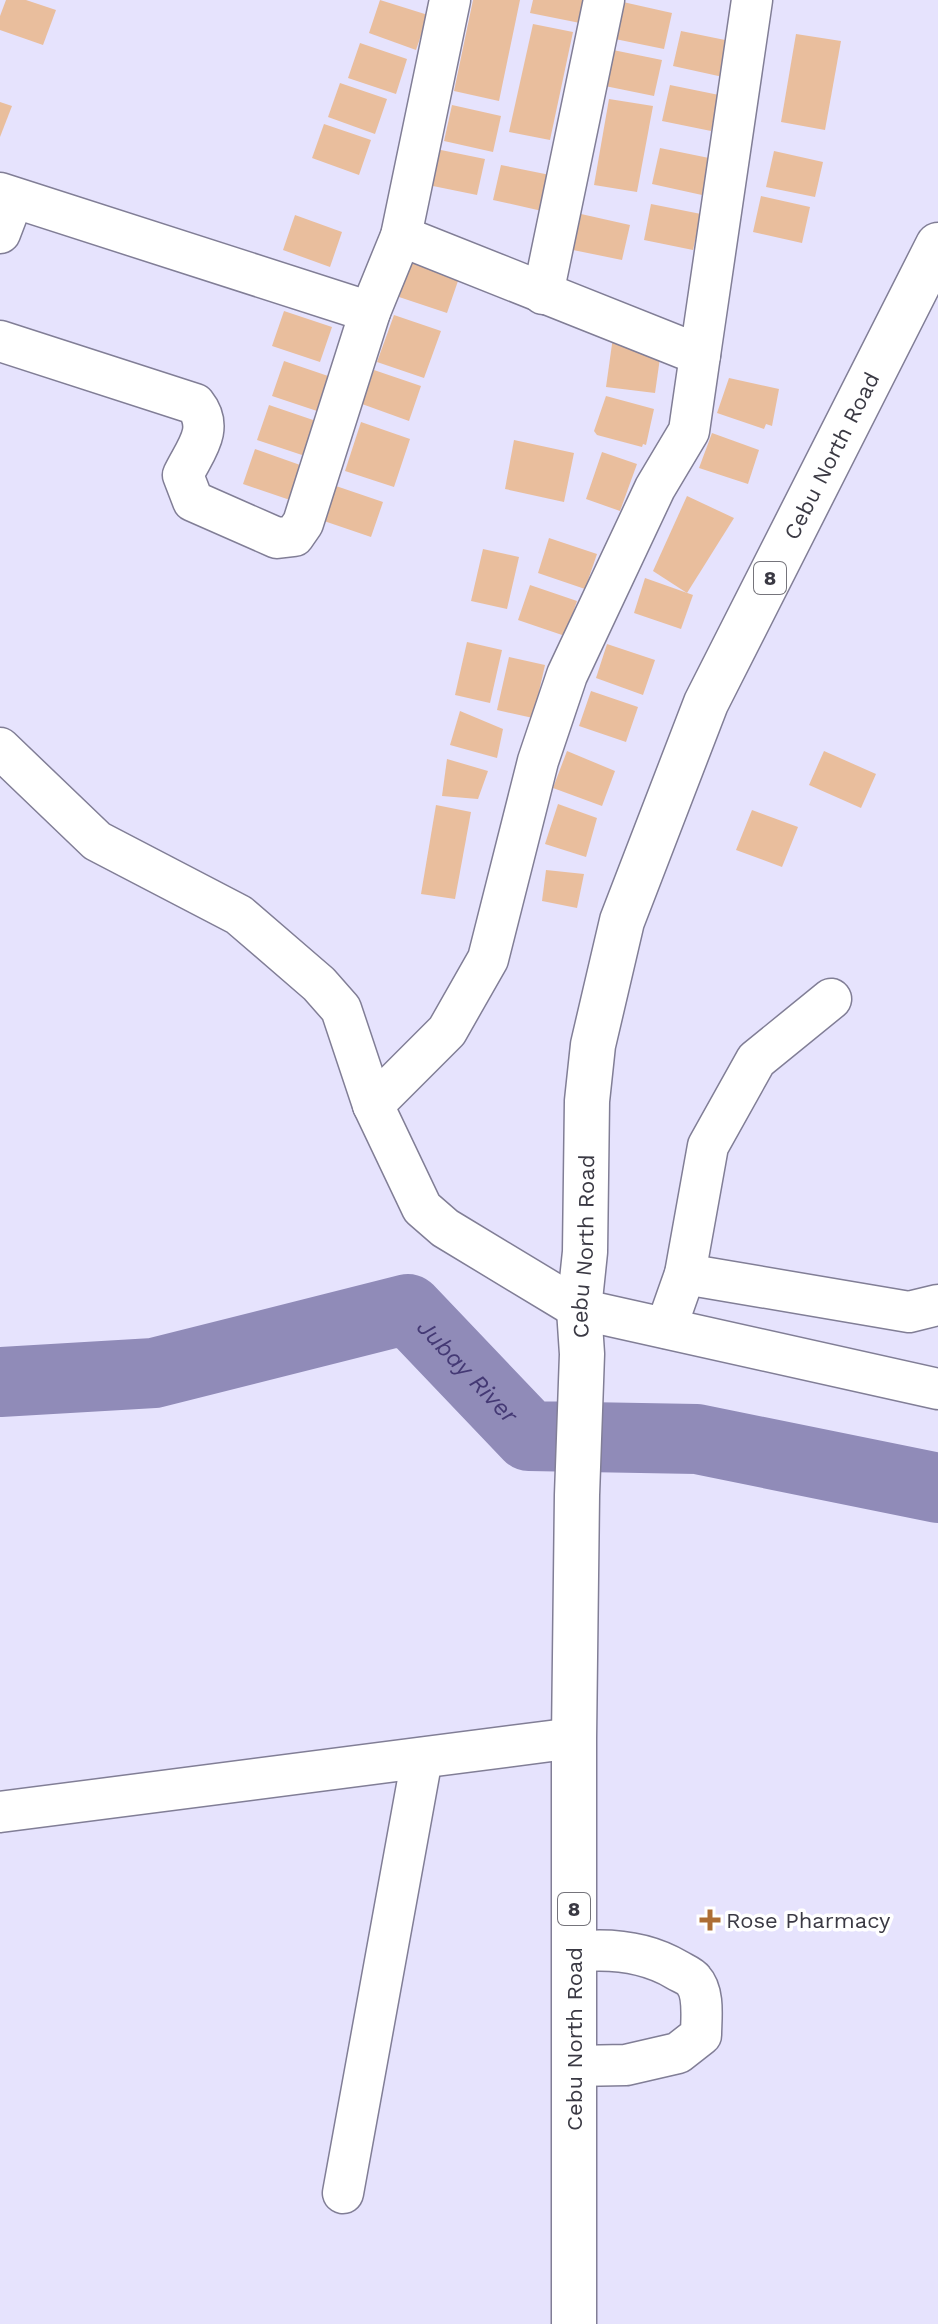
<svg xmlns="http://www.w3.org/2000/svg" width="938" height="2324" viewBox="0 0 938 2324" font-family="'Work Sans',sans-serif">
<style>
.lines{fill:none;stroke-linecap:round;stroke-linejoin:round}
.river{stroke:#908bb8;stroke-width:70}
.building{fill:#e9be9d}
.minor-casing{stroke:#817e96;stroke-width:43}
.highway-casing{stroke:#817e96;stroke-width:47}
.minor{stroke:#fff;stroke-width:40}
.highway{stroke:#fff;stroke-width:44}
.poi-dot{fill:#ad6d35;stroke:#fff;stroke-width:3}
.labels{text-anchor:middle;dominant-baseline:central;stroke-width:7;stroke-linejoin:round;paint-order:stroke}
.shield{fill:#fff;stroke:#75747b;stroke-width:2}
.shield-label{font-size:20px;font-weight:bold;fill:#3a3943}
.street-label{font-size:22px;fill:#3a3943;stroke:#fff}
.poi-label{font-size:22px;fill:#3a3943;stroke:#fff;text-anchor:start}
.water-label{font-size:24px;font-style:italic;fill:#443974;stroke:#fff}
</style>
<rect width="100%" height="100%" fill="#e6e3fd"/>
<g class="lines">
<path class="river" id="s1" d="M 0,1382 L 154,1373 L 408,1309 L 529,1436 L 697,1439 L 938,1488"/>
</g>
<g class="building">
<polygon points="6,0 26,0 56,10 43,45 0,30 0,16"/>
<polygon points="380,0 428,15 416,50 369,33"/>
<polygon points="473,0 520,0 499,101 454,91"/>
<polygon points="533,0 585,0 580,23 530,13"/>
<polygon points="623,2 672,13 664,49 615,39"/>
<polygon points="533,24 573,32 550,140 509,132"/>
<polygon points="681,31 730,41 723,77 673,66"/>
<polygon points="796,34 841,41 825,130 781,122"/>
<polygon points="360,43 407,59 396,94 348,78"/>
<polygon points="613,50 662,60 654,96 605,86"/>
<polygon points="340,83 387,99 375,134 328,117"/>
<polygon points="670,85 719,95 711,131 662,121"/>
<polygon points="609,99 653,106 637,192 594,185"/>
<polygon points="0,102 12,106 0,137"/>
<polygon points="452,105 501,116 493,152 444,141"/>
<polygon points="324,124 371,140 359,175 312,158"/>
<polygon points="660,148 709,158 702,195 652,184"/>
<polygon points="436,149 485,159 477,195 428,185"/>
<polygon points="774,151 823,162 815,197 766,187"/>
<polygon points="501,165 550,175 542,211 493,200"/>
<polygon points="761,196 810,207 802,243 753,232"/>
<polygon points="651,204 701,214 693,250 644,240"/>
<polygon points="581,214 630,225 622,260 573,250"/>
<polygon points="295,215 342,232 330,267 283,250"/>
<polygon points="411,262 459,278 447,313 399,297"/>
<polygon points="284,311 332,327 320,362 272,346"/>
<polygon points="394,315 441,331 424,378 377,362"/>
<polygon points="613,337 660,358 655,393 606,387"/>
<polygon points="284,361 331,377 320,412 272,396"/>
<polygon points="374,370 421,386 409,421 362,404"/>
<polygon points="729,378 779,389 772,426 766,424 764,429 717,413"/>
<polygon points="606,396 654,409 646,445 643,444 642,447 597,435 594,431"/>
<polygon points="269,405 316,421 305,456 257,440"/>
<polygon points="361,422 410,439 394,487 345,471"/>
<polygon points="712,433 759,450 748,484 699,468"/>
<polygon points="514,440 574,453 564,502 505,489"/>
<polygon points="255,449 303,466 290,500 243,484"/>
<polygon points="602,452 637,464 620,511 586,499"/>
<polygon points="336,486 383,502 371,537 324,521"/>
<polygon points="687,496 734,518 687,593 653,571"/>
<polygon points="549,538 597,554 585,589 538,573"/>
<polygon points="483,549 519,557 507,609 471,601"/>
<polygon points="645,578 693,595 681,629 634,613"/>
<polygon points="530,585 577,601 565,636 518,620"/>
<polygon points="467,642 502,650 490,703 455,695"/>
<polygon points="607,644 655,660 643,695 596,678"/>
<polygon points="509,657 545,665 533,718 497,710"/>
<polygon points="591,691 638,707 626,742 579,726"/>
<polygon points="460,711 503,729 497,758 450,745"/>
<polygon points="567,751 615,771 602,806 553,788"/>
<polygon points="824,751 876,774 861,808 809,785"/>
<polygon points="447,759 488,771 478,799 442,796"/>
<polygon points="558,804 597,818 586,857 545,844"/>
<polygon points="436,805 471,812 455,899 421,894"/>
<polygon points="752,810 798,827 782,867 736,850"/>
<polygon points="546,870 584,874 577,908 542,901"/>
</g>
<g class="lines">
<defs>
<g id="minor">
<polyline points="0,193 370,312"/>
<polyline points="0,233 13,199"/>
<polyline points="401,236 700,355 752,0"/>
<polyline points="543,294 604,0"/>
<path d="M 0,341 L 195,404 C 215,429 195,450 183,475 L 193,501 L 277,538 L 294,536 L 303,523 L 370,312 L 401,236 L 450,0"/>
<polyline points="0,748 97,841 239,915 319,984 341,1009 373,1105 422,1208 445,1228 579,1309 938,1389"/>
<polyline points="373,1105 447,1031 488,959 538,761 567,675 655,488 689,431 700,355"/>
<polyline points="685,1274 909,1312 938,1305"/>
<polyline points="666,1328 685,1274 708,1146 756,1060 831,999"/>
<polyline points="0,1812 574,1738"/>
<path d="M 574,2066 L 626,2065 L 678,2053 L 701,2035 C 701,2019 705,1993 693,1980 C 690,1976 682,1973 677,1970 C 645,1951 610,1948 574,1952"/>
<polyline points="343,2193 422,1758"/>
</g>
<g id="highway">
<path id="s2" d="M 574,2324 L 574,1738 L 577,1495 L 582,1354 L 579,1309 L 585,1252 L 587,1101 L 593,1045 L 622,921 L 706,703 L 938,245"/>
</g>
</defs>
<use href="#minor" class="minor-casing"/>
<use href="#highway" class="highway-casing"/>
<use href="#minor" class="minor"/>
<use href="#highway" class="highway"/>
</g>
<path class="poi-dot" d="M706 1908h8v8h8v8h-8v8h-8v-8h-8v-8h8z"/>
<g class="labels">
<g class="shield">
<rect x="754" y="562" width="32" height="32" rx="6"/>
<rect x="558" y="1893" width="32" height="32" rx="6"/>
</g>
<g class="shield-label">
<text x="770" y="578">8</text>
<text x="574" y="1909">8</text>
</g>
<g class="street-label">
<text stroke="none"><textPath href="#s2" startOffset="1918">Cebu North Road</textPath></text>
<text stroke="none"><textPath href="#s2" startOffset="1078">Cebu North Road</textPath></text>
<text transform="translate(574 2039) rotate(-90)">Cebu North Road</text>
</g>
<g class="poi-label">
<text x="726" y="1920">Rose Pharmacy</text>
</g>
<g class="water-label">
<text stroke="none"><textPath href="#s1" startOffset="502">Jubay River</textPath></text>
</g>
</g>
</svg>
